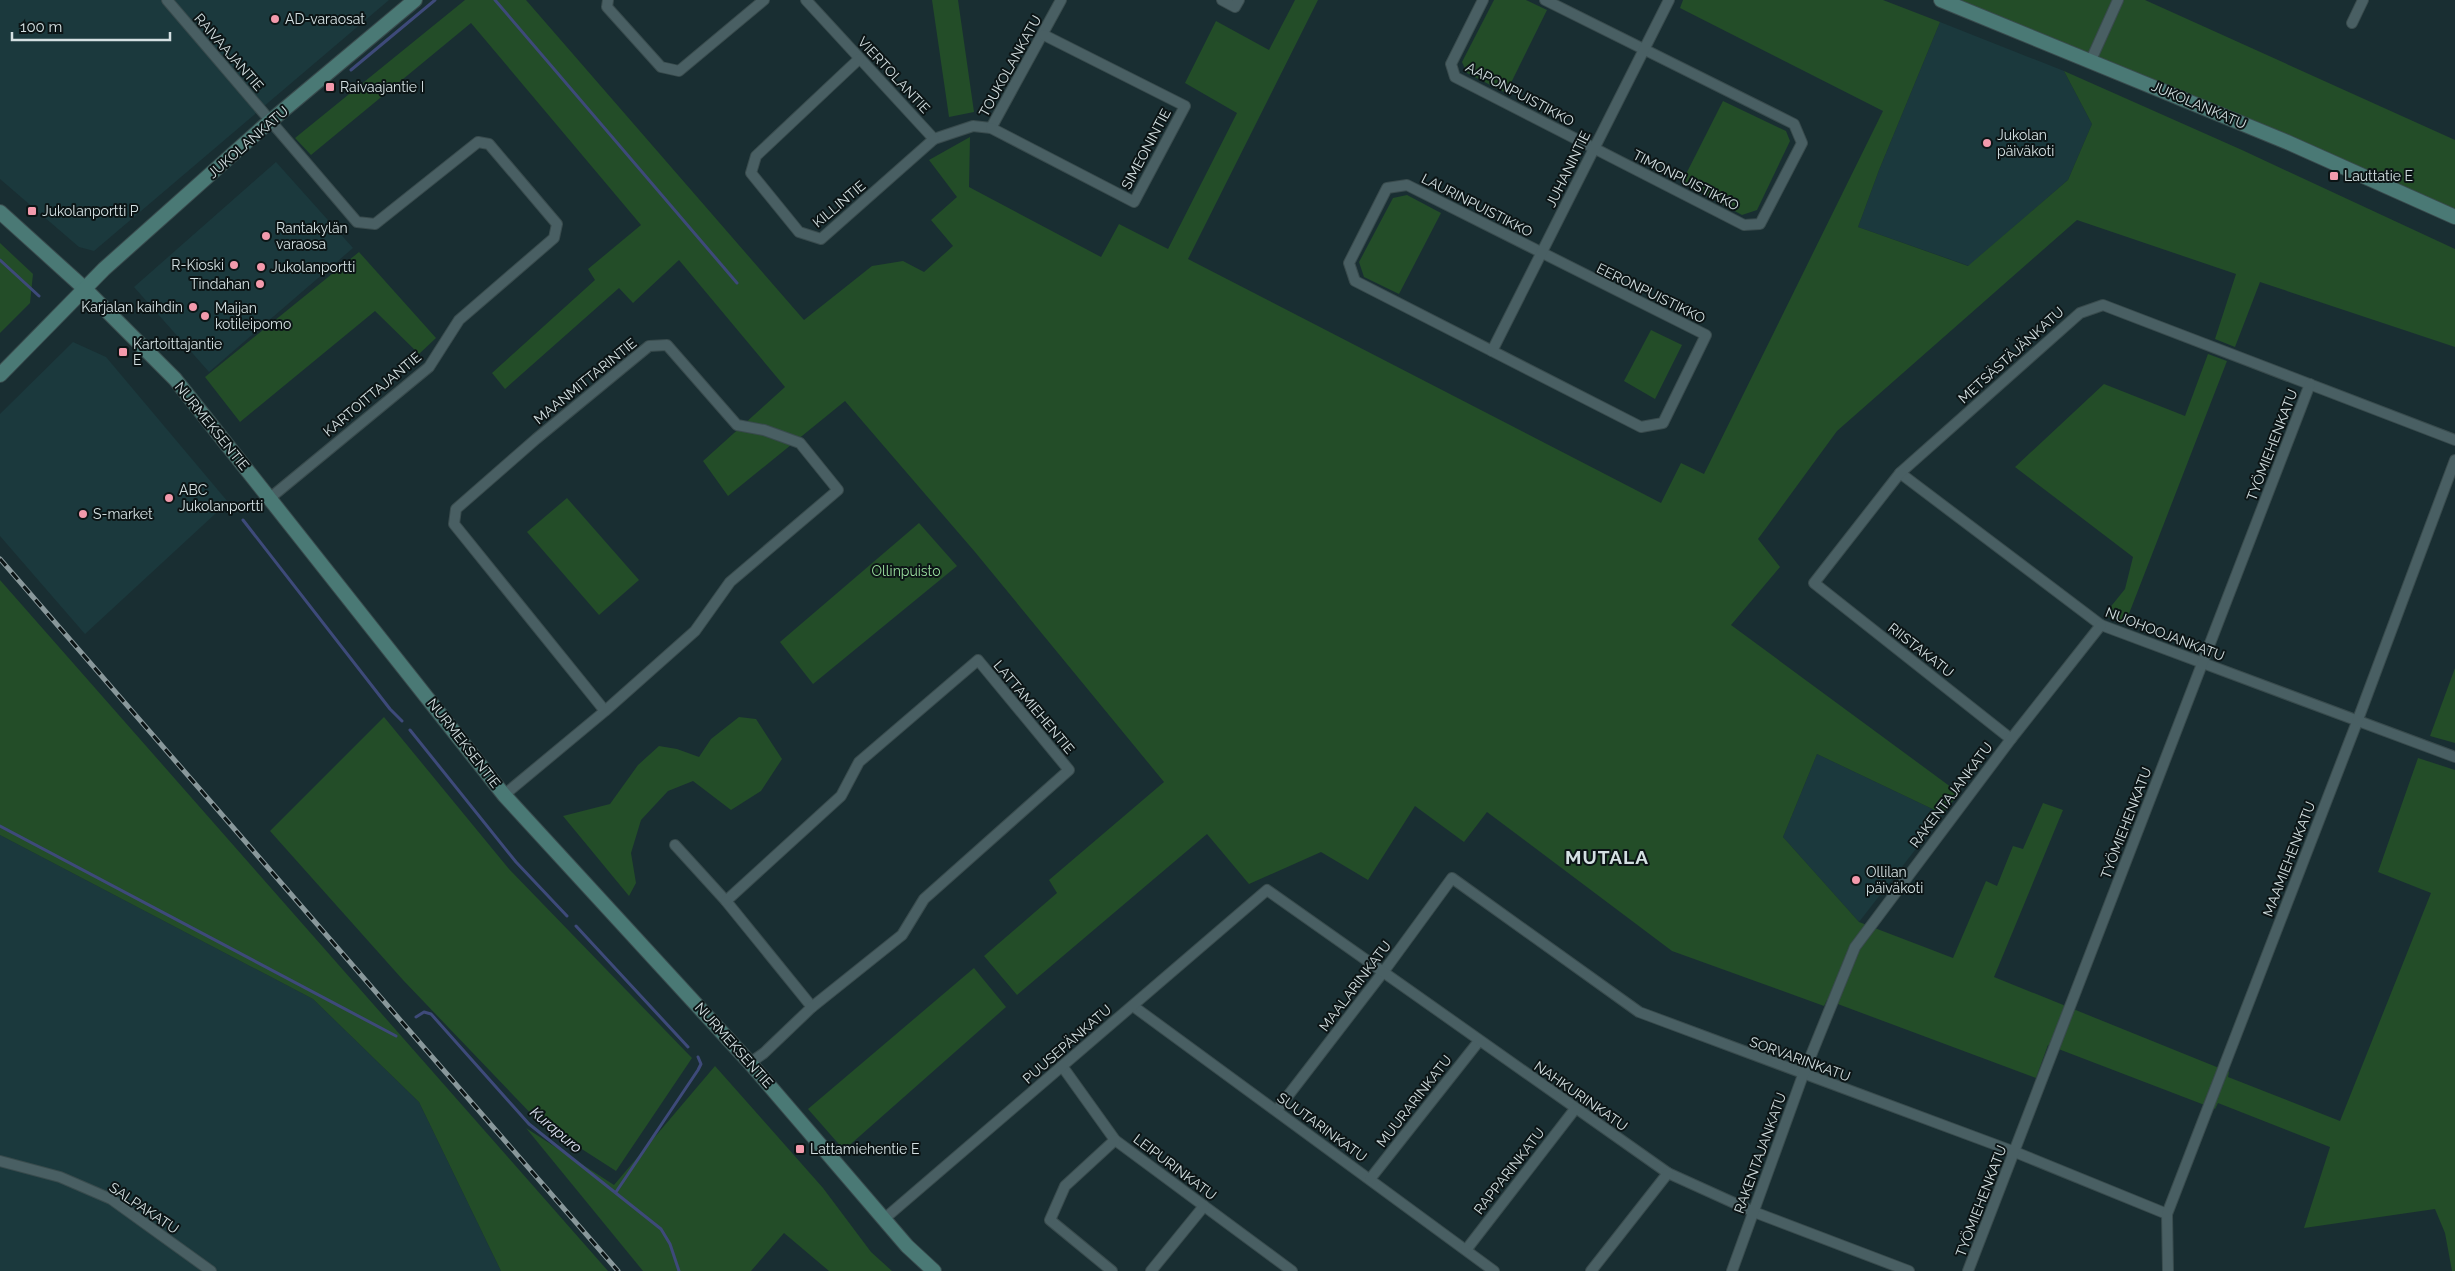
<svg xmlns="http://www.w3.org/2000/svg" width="2455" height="1271" viewBox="0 0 2455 1271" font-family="Raleway,sans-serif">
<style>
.built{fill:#1b393d}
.green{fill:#234d28}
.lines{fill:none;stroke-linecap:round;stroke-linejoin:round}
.stream{stroke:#3e4a7a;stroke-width:3}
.street-casing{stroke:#394b4d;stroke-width:12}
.secondary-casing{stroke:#394b4d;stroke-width:16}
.street{stroke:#495f63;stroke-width:10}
.secondary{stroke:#4a7975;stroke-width:14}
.rail-casing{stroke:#89989b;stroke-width:5}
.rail{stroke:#0c1516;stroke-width:3;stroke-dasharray:9;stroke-linecap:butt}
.poi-dot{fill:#f39aac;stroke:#0c1516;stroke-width:2}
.labels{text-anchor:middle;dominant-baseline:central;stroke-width:4;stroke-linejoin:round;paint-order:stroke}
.poi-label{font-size:14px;fill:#d4e0e2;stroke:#0c1516;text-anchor:start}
.street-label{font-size:14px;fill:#d4e0e2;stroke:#0c1516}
.park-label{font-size:14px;fill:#99dd9e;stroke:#0c1516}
.water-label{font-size:15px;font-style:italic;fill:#dfe4f4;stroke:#0c1516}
.district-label{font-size:19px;font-weight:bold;letter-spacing:1px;fill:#d4e0e2;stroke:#0c1516}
</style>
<rect width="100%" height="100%" fill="#192e32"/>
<g class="built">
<polygon points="0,0 389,0 94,251 79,247 0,179"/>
<polygon points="1940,22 2064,71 2092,124 2068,180 1969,266 1858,227 1879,170"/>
<polygon points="276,162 353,248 209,372 134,287"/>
<polygon points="73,342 106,357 228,502 85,634 0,536 0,414"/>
<polygon points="1817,754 1943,814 1859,922 1783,837"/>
<polygon points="0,835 313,999 419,1102 501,1271 0,1271"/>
</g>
<g class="green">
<polygon points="465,0 526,0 804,320 872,266 903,261 924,272 953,246 931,220 957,197 929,160 970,137 969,187 1101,257 1119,224 1168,249 1237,113 1185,83 1216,21 1269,50 1295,0 1318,0 1188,259 1661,503 1681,463 1704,474 1883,111 1680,8 1683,0 1883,0 1940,22 1879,170 1858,227 1968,266 2068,180 2092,124 2064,71 2242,150 2455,249 2455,347 2260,282 2235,347 2215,339 2236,274 2077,220 1837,431 1758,539 1780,567 1731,625 1959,793 1943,814 1817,754 1783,837 1859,922 1953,958 1986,881 1997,886 2013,846 2023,849 2043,803 2063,810 1994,977 2229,1072 2228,1077 2340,1121 2431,893 2378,872 2418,758 2455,770 2455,1271 2452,1271 2445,1233 2435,1209 2304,1228 2330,1147 2218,1103 2215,1109 2048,1045 2036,1078 1827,1000 1824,1006 1672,951 1487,812 1464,842 1415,806 1368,880 1321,852 1249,884 1207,834 1017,995 984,956 1057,893 1049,880 1164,782 975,552 845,401 728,496 703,461 785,387 679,260 633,303 619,288 505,389 492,373 595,280 588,269 641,225 471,23 311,155 295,138"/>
<polygon points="932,0 958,0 974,112 949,117"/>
<polygon points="1494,0 1526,0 1547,10 1506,93 1467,73 1462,62"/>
<polygon points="1951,0 2145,0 2455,140 2455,212"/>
<polygon points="1723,101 1786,131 1790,141 1757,210 1742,215 1682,182"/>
<polygon points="1407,195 1441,213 1399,294 1364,277 1359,262 1393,198"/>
<polygon points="0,243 33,274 30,303 0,333"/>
<polygon points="359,252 436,338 419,354 375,311 240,422 205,377"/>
<polygon points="1651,330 1682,345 1655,399 1624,381"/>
<polygon points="2208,354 2227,361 2125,624 2104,615 2125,589 2133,557 2015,467 2104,384 2185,416"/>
<polygon points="567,498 639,580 599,615 527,532"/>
<polygon points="919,523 957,566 813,684 780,642"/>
<polygon points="0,580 608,1271 501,1271 419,1102 313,999 0,835"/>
<polygon points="2455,668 2455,743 2430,736"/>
<polygon points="384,717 509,869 692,1058 616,1171 538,1121 403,980 270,831"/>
<polygon points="739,717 756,719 782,759 761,791 731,810 693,781 668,791 641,820 631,853 636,883 629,896 563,816 610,804 638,765 659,746 677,749 699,757 711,739"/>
<polygon points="974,968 1006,1007 844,1150 808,1109"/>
<polygon points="715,1066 823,1188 871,1252 892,1271 829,1271 784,1233 751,1271 643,1271 526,1128 614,1185"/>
</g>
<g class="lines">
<g class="stream">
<polyline points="495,0 737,283"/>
<polyline points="351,70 435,0"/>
<polyline points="0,260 39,296"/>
<polyline points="243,520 390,709 402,721"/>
<polyline points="410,730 516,862 567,916"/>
<polyline points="0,826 396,1036"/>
<polyline points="576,926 688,1047"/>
<polyline points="416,1017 424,1012 431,1014 529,1124 661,1229 670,1244 679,1271"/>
<polyline points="616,1192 698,1070 701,1064 698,1057"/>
</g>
<defs>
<g id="street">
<polyline points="167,0 357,222 375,224 478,142 489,144 557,224 554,238 459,320 429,367 270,498"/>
<polyline points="608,0 607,7 661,67 679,71 764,0"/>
<polyline points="806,0 934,139 973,126 991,128 1061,0"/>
<polyline points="1222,0 1235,7 1239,0"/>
<polyline points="1483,0 1451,64 1455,77 1744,225 1760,224 1802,143 1794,124 1545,0"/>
<polyline points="2352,23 2363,0"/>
<polyline points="859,59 756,156 751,173 799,232 821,239 934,139"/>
<polyline points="2091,60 2118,0"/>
<polyline points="991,128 1134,202 1185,106 1044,35"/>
<polygon points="1407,185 1706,335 1663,423 1641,427 1355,281 1349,263 1387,188"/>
<polyline points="1492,351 1669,0"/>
<polyline points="1900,473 2101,625 2455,757"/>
<polyline points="2011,739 1814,583 1900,473 2080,313 2103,305 2455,440"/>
<polyline points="504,795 605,711 695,631 730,582 838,490 800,443 764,430 737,425 667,345 649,346 536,439 456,509 454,524 605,711"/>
<polyline points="675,845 726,901 812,1007"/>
<polyline points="726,901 841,796 859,762 978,660 1069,770 924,899 902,935 812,1007 764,1053 750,1063"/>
<polyline points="1133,1006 1494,1271"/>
<polyline points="1062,1066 1115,1140 1292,1271"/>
<polyline points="1277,1110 1384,971 1452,878 1639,1012 2015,1152 2167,1214"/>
<polyline points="0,1161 60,1177 111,1199 211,1271"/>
<polyline points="1370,1179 1479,1041"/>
<polyline points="884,1219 1267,890 1668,1173 1754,1212 1909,1271"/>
<polyline points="1466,1250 1575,1109"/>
<polyline points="1112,1271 1050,1220 1065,1186 1115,1140"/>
<polyline points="1151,1271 1204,1206"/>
<polyline points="1591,1271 1668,1173"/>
<polyline points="1732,1271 1803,1075 1855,947 2011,739 2101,625"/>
<polyline points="1968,1271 2310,384"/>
<polyline points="2168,1271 2167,1214 2357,722 2455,460"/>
</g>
<g id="secondary">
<polyline points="1941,0 2287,142 2455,217"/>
<polyline points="0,212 84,288 175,379 504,795 750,1063 907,1246 934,1271"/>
<polyline points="0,375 104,269 262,128 415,0"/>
</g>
</defs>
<use href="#street" class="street-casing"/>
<use href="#secondary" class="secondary-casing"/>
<use href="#street" class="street"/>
<use href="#secondary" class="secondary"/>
<defs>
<polyline id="rail" points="0,559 618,1271"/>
</defs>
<use href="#rail" class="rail-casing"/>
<use href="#rail" class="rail"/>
</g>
<g class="poi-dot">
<circle cx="275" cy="19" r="5"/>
<rect x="325" y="82" width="10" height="10" rx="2.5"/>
<circle cx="1987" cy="143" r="5"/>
<rect x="2329" y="171" width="10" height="10" rx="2.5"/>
<rect x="27" y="206" width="10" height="10" rx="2.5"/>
<circle cx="266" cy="236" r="5"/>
<circle cx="234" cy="265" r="5"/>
<circle cx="261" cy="267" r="5"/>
<circle cx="260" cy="284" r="5"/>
<circle cx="193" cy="307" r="5"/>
<circle cx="205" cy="316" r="5"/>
<rect x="118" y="347" width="10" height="10" rx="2.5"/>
<circle cx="169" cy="498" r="5"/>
<circle cx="83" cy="514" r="5"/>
<circle cx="1856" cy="880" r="5"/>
<rect x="795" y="1144" width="10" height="10" rx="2.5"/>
</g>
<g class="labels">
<g class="poi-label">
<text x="285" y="19">AD-varaosat</text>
<text x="340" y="87">Raivaajantie I</text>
<text x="1997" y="135">Jukolan<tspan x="1997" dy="16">päiväkoti</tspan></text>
<text x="2344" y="176">Lauttatie E</text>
<text x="42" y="211">Jukolanportti P</text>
<text x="276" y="228">Rantakylän<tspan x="276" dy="16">varaosa</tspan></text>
<text x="224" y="265" text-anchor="end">R-Kioski</text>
<text x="271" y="267">Jukolanportti</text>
<text x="250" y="284" text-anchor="end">Tindahan</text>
<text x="183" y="307" text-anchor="end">Karjalan kaihdin</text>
<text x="215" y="308">Maijan<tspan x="215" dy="16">kotileipomo</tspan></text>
<text x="133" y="344">Kartoittajantie<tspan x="133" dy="16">E</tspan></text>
<text x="179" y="490">ABC<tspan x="179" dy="16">Jukolanportti</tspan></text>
<text x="93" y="514">S-market</text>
<text x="1866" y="872">Ollilan<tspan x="1866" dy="16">päiväkoti</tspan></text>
<text x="810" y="1149">Lattamiehentie E</text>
</g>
<g class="street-label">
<text transform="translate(229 52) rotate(49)">RAIVAAJANTIE</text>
<text transform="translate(1010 66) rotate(-61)">TOUKOLANKATU</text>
<text transform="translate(894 75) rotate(47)">VIERTOLANTIE</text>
<text transform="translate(1520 94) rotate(28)">AAPONPUISTIKKO</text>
<text transform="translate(2199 105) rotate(23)">JUKOLANKATU</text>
<text transform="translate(248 142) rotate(-41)">JUKOLANKATU</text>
<text transform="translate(1146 149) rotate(-62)">SIMEONINTIE</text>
<text transform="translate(1568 169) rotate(-64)">JUHANINTIE</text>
<text transform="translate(1686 180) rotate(27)">TIMONPUISTIKKO</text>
<text transform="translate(839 204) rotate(-40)">KILLINTIE</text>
<text transform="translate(1477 205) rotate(27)">LAURINPUISTIKKO</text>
<text transform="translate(1651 293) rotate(26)">EERONPUISTIKKO</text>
<text transform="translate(2011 355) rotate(-42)">METSÄSTÄJÄNKATU</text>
<text transform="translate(585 381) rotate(-39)">MAANMITTARINTIE</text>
<text transform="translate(372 394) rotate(-40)">KARTOITTAJANTIE</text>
<text transform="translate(212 426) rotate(51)">NURMEKSENTIE</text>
<text transform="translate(2272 445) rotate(-69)">TYÖMIEHENKATU</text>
<text transform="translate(2165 634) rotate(21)">NUOHOOJANKATU</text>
<text transform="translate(1921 650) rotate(38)">RIISTAKATU</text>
<text transform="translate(1034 707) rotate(50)">LATTAMIEHENTIE</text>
<text transform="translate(464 743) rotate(52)">NURMEKSENTIE</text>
<text transform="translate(1951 795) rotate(-53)">RAKENTAJANKATU</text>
<text transform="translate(2126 823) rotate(-69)">TYÖMIEHENKATU</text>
<text transform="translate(2289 859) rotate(-69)">MAAMIEHENKATU</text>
<text transform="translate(1355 986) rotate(-53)">MAALARINKATU</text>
<text transform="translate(1067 1044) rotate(-41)">PUUSEPÄNKATU</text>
<text transform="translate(734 1045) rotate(48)">NURMEKSENTIE</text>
<text transform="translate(1800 1059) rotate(20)">SORVARINKATU</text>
<text transform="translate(1581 1096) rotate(35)">NAHKURINKATU</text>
<text transform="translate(1414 1101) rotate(-52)">MUURARINKATU</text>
<text transform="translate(1322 1127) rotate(36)">SUUTARINKATU</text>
<text transform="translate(1760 1153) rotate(-70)">RAKENTAJANKATU</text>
<text transform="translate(1175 1167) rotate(37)">LEIPURINKATU</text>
<text transform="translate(1509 1171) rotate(-52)">RAPPARINKATU</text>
<text transform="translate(1981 1201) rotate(-69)">TYÖMIEHENKATU</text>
<text transform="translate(144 1208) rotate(34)">SALPAKATU</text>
</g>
<g class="park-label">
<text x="906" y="571">Ollinpuisto</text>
</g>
<g class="water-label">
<text transform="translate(556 1130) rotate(40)">Kurapuro</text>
</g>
<g class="district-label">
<text x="1607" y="857">MUTALA</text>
</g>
</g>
<path d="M12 32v8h158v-8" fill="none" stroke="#d4e0e2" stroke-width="2.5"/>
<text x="20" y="32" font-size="15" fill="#d4e0e2" stroke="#0c1516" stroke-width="4" paint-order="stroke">100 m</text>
</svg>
